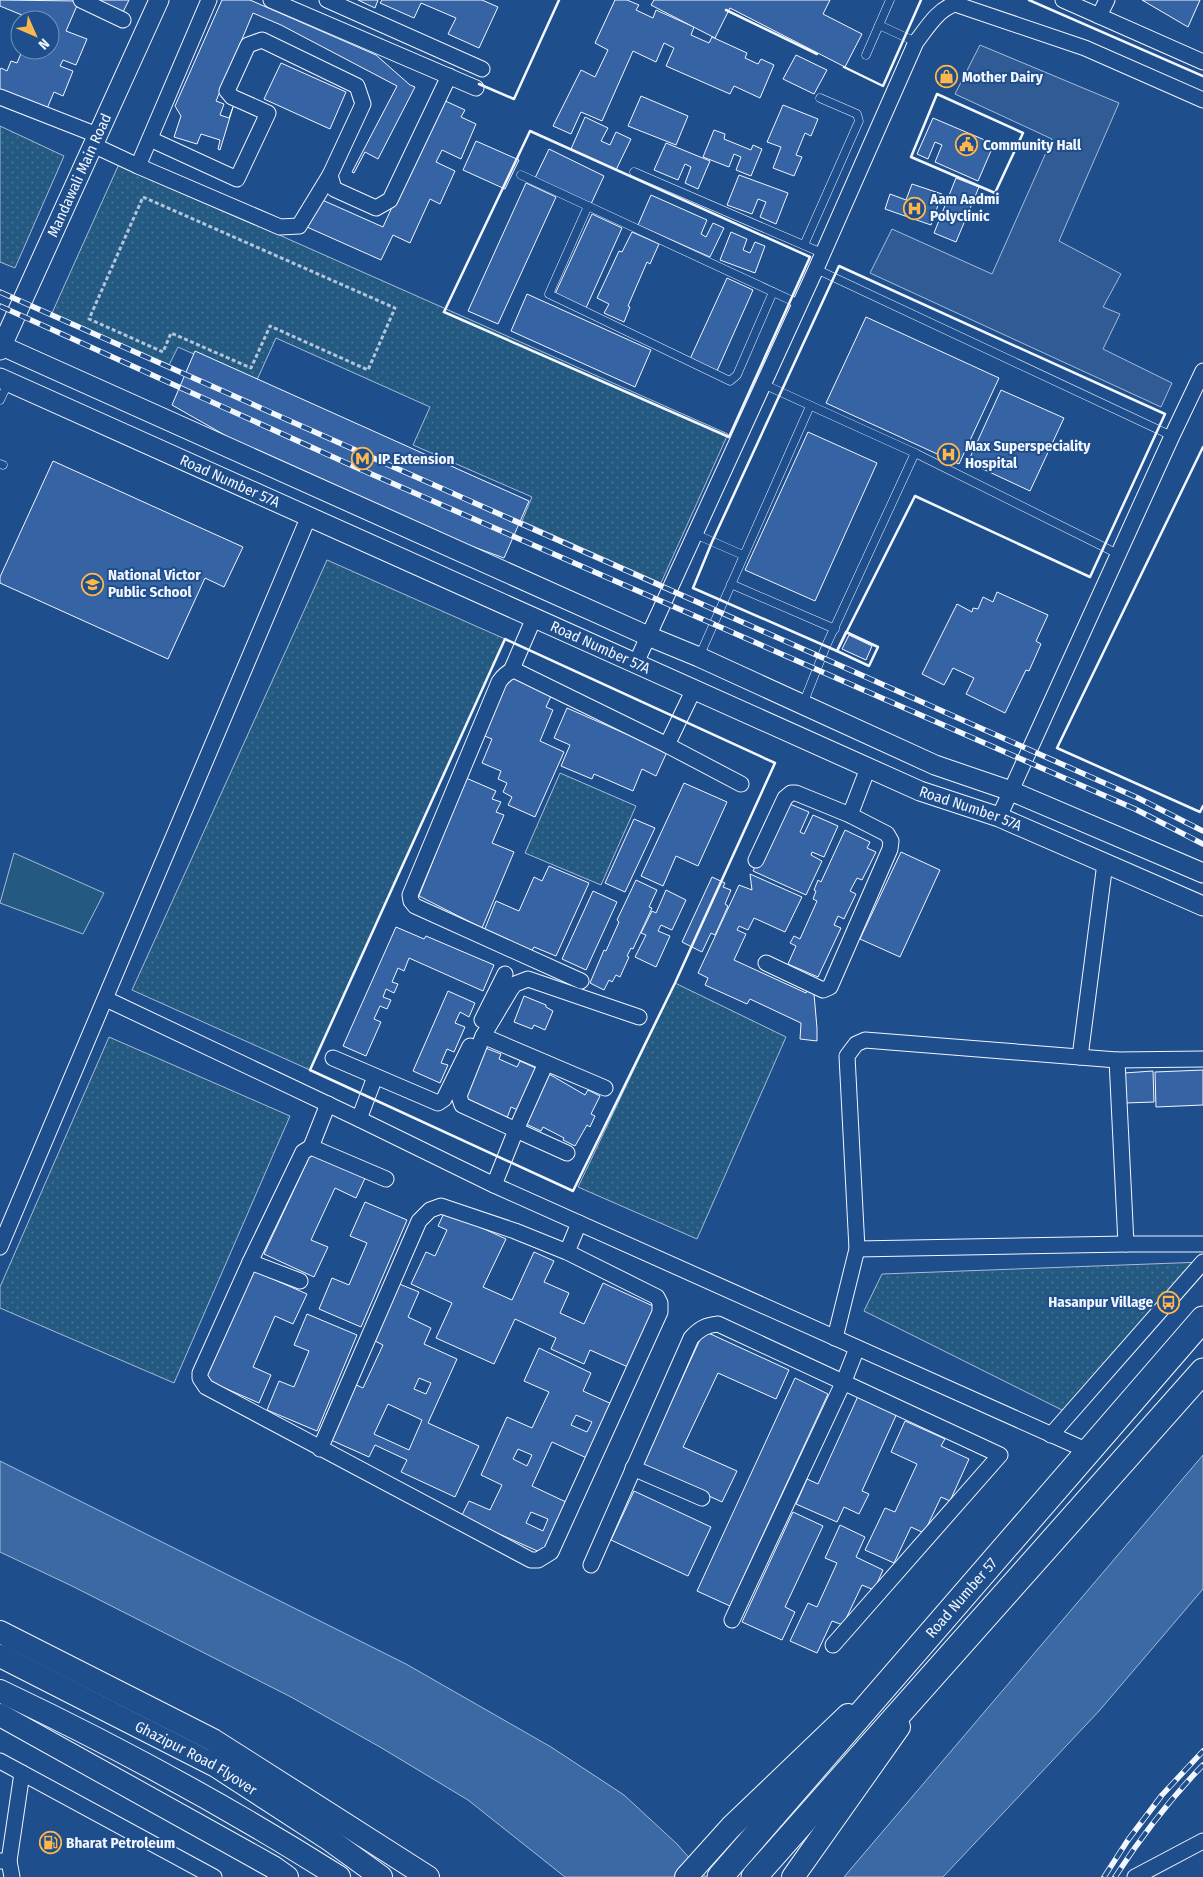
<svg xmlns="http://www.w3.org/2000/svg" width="1203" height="1877" viewBox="0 0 1203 1877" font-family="'Fira Sans Condensed',sans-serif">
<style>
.grass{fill:url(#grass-dots);stroke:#a8bbd7}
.garden{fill:#245a82;stroke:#a8bbd7}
.parking{fill:#305b95;stroke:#a8bbd7}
.water{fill:#3b69a3;stroke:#a8bbd7}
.building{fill:#3563a3;stroke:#f2f6ff;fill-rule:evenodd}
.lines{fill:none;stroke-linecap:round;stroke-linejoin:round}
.service-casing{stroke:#f2f6ff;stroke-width:9}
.minor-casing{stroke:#f2f6ff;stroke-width:17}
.tertiary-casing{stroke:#f2f6ff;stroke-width:21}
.secondary-casing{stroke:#f2f6ff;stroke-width:24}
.primary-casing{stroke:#f2f6ff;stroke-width:27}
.path{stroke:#b3c4dc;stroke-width:3;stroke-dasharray:4 2.5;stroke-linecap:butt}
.service{stroke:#1f4e8c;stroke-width:8}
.minor{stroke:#1f4e8c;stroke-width:15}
.tertiary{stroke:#1f4e8c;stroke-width:19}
.secondary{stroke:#1f4e8c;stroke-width:22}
.primary{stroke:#1f4e8c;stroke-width:25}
.rail-casing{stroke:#f2f6ff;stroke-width:5.5}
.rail{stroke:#1f4e8c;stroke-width:4;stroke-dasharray:11;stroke-linecap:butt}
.wall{stroke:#f2f6ff;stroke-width:2.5}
.labels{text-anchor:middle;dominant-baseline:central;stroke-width:4;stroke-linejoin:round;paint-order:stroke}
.poi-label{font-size:15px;font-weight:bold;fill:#f2f6ff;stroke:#1f4e8c;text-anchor:start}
.street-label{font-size:15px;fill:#f2f6ff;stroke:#1f4e8c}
</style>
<defs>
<pattern id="grass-dots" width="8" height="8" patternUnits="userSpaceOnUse" patternTransform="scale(1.25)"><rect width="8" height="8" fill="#245a82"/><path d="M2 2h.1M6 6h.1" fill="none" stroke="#447295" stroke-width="1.8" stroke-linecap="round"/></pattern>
</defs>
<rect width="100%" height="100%" fill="#1f4e8c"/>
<g class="grass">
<polygon points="0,126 64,156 15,268 0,262"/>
<polygon points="119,164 728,434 661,583 522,521 532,497 413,445 430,407 276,338 256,382 178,347 169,365 52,313"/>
<polygon points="327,560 505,639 310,1070 132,990"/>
<polygon points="560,773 636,806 601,885 525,853"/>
<polygon points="675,983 786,1037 697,1239 578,1187"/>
<polygon points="109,1037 290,1116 174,1383 0,1308 0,1287"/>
<polygon points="1203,1262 1064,1411 864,1311 882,1274"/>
</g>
<polygon class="garden" points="14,853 104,893 83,934 0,903"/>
<polygon class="parking" points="980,45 1119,103 1059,241 1121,274 1103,307 1120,314 1103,349 1172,383 1161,407 870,273 892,229 992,274 1052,139 955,94"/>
<g class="water">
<polygon points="1203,1455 1203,1589 1099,1711 943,1877 844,1877"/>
<polygon points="0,1461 406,1664 551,1747 624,1795 677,1844 706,1877 565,1877 468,1800 380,1747 291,1697 72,1586 0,1552"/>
</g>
<g class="building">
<polygon points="0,0 79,1 66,31 87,39 76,65 63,60 60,66 73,71 63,96 54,92 46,111 0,93 0,70 1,68 7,71 11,61 17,63 22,51 27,53 28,50 42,50 48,53 58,30 50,27 50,20 34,20 0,6"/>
<polygon points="98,0 129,0 123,12"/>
<polygon points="222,0 250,0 376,55 410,85 415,87 378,159 365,152 354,173 352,172 397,86 281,25 253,13 216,101 224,104 220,115 229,118 233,107 220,150 218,149 220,140 201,134 197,144 174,137 181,116 175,106"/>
<polygon points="358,0 378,0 375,8"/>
<polygon points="382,0 482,0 498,7 479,48 448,34 456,18 421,3 414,18 380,3"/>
<polygon points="615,0 627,0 639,5 636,10 653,18 656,10 694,27 691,35 709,43 712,37 747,53 745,58 758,64 761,59 774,65 760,98 734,86 730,94 666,66 674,48 664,43 656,62 633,51 602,121 581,112 571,134 553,126 581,70 595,77 608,50 595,43"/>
<polygon points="654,0 830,0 823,14 862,34 845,67 730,8 715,38 651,5"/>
<polygon points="1142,0 1200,0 1188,27"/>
<polygon points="796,55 827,70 814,94 783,79"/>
<polygon points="281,63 346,92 330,129 264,99"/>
<polygon points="641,96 688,116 676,145 628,126"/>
<polygon points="441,99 465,110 461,117 476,124 461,159 442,150 436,162 455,171 440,204 430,199 410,243 393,235 381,260 307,227 320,199 383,227"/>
<polygon points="783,105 818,119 811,136 805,133 796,155 802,157 794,176 773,168 781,147 767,142"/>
<polygon points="585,117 608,128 601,141 610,145 616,132 631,139 616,170 571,149"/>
<polygon points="933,118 994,144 978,181 935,162 942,145 935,142 928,159 917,154"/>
<polygon points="714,130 725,134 724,139 751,150 753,145 762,149 751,176 736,170 741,157 734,154 729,167 703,157"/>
<polygon points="476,141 519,160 505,189 463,170"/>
<polygon points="666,143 710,161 698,189 685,183 691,167 685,164 678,180 654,170"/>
<polygon points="549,149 604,176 591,204 535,178"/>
<polygon points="739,175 788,193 776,224 760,217 766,202 758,199 752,214 727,205"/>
<polygon points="956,178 979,187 956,242 934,233"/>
<polygon points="526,183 556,197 498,324 468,311"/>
<polygon points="912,184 942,194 931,225 885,209 890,194 906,200"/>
<polygon points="651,195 707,220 701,234 706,237 713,223 724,228 710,257 638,225"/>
<polygon points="592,214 622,228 586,308 555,294"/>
<polygon points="632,232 659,244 650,264 647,262 628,306 630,307 624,322 604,313 609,304 597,298 619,251 622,252"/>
<polygon points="731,232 747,239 743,250 750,253 755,242 765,246 755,273 720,260"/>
<polygon points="727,278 753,290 717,371 690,359"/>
<polygon points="527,294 651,350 635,387 511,331"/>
<polygon points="866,317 999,378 959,464 826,403"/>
<polygon points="195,351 529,501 504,558 414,525 251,450 172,405"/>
<polygon points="1001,390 1064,418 1030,491 968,462"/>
<polygon points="808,432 877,463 815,601 745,570"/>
<polygon points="53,461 243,547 224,587 205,578 168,659 0,583 0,577"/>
<polygon points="997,592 1048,615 1036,641 1041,644 1029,671 1026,670 1005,713 966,694 974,678 953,668 944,685 922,674 957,604 972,612 973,608 978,609 983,597 993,602"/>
<polygon points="849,635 872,646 866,660 842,649"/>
<polygon points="508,675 552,694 546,707 553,710 540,741 564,752 535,817 508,805 512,797 503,792 507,783 498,779 501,771 482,763 492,739 482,735"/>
<polygon points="567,708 667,752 656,776 642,769 633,791 594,774 592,779 561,766 570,745 554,738"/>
<polygon points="466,778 496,791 492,799 501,802 496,812 504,815 492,843 514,852 482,928 419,896"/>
<polygon points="684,783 727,802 698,866 676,856 663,886 641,876"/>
<polygon points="785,802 809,812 800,832 804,834 813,815 838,826 824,857 812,852 811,855 822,861 806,895 753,871"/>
<polygon points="634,819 655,828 625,892 605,883"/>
<polygon points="845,830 870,842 867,848 876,852 862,880 857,878 850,891 856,894 844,919 838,916 834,925 841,928 818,977 788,964 796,946 790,943 794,936 800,939 817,901 813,899 816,891 814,890 818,880 821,882"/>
<polygon points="901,852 940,870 900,957 860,939"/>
<polygon points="549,866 589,883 556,956 534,947 530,954 484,931 496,901 519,911 534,877 542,881"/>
<polygon points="750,874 802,897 785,932 754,918 748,930 739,926 737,930 746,934 734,960 806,993 807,990 814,994 817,1028 817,1041 800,1039 801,1023 750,999 747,1004 705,985 708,978 698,973 739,885 752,890"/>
<polygon points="712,877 725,883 723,887 731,890 725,904 728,906 715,935 711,933 702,952 682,942"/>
<polygon points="636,880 657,890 649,907 652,908 633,949 631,948 627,956 629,957 620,977 616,975 612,982 609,980 604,990 590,983 604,950 606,951 619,922 617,920"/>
<polygon points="666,890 686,900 672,930 661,925 658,931 670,936 656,967 635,957 646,935 641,933 652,911 656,913"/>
<polygon points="593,891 617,902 586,970 562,959"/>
<polygon points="396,927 424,939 426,936 494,965 483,991 409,958 404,971 398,968 392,982 398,984 394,993 386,989 383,997 391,1000 387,1009 380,1006 374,1019 381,1022 366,1056 343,1046"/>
<polygon points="448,991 475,1003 469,1017 460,1012 455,1023 465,1027 454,1052 447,1049 441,1063 448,1065 440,1083 413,1071"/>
<polygon points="524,996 546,1005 546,1007 553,1011 545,1030 534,1025 532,1029 514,1022"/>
<polygon points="483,1047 501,1054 499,1059 517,1067 520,1061 538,1069 520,1111 511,1107 507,1118 462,1100"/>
<polygon points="1203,1070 1203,1105 1156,1107 1155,1072"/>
<polygon points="1153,1071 1154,1102 1125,1103 1124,1073"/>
<polygon points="549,1074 585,1095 588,1090 600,1096 591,1114 595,1116 590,1127 587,1125 575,1146 563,1140 564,1138 543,1127 541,1131 524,1123"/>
<polygon points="312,1151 366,1176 356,1198 335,1188 311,1240 328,1247 314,1277 264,1254"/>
<polygon points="365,1202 407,1220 361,1327 319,1309 332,1278 349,1285 367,1243 350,1236"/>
<polygon points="445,1211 506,1239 483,1287 512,1300 534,1252 554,1261 544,1282 569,1293 560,1313 584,1324 603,1283 655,1307 628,1367 590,1350 584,1364 551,1349 556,1338 515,1319 494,1364 436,1338 452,1303 411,1284 426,1252 435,1256 447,1230 438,1226"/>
<polygon points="252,1270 307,1294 293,1324 275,1316 253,1367 271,1375 259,1403 204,1379"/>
<path d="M 397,1283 L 419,1292 L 408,1317 L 431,1328 L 424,1344 L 457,1359 L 428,1423 L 479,1446 L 455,1497 L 401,1472 L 407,1460 L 375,1445 L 369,1457 L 331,1440 L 354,1384 L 363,1388 L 383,1345 L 373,1340 ZM 419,1378 L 431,1383 L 426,1394 L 414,1389 ZM 388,1404 L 422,1420 L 409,1450 L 374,1434 Z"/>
<polygon points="307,1314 357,1335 317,1431 267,1410 279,1381 294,1387 309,1351 294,1345"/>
<polygon points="704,1331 789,1370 776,1399 718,1373 683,1447 737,1471 722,1502 642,1465"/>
<path d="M 539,1348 L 591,1373 L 583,1391 L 614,1405 L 589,1459 L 552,1442 L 532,1486 L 566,1502 L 542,1553 L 461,1517 L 469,1501 L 490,1510 L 502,1485 L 481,1475 L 507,1417 L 532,1428 L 549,1392 L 524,1381 ZM 576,1415 L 592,1422 L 587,1432 L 571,1425 ZM 518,1449 L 532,1455 L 527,1466 L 513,1459 ZM 531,1512 L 548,1519 L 543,1531 L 526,1523 Z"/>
<polygon points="795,1378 828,1394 730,1606 697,1591"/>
<polygon points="859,1394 898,1411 862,1491 869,1494 859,1514 844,1507 837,1522 796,1504 807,1479 818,1484"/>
<polygon points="905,1421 945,1439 941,1446 969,1459 950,1501 941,1497 924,1533 911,1527 894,1563 865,1550 885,1508 895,1512 917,1464 891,1452"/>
<polygon points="634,1491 711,1527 688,1576 611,1540"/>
<polygon points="793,1512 823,1526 785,1607 795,1612 782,1640 742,1622"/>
<polygon points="840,1525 865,1537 856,1557 883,1570 874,1590 862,1585 843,1625 832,1621 817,1653 790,1641 808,1603 817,1607 837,1563 825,1558"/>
</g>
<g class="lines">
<defs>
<g id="service">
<polyline points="879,25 916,42"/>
<polyline points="866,55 890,0"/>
<polyline points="634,172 822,253"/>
<polyline points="521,175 799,304"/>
<polyline points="588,206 549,294 730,381 737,375 773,292"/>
<polyline points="804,245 859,121 857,114 820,98"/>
<polyline points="816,269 1172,436"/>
<polyline points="763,384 915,453 1118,554"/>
<polyline points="0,400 9,381"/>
<polyline points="0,464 3,465"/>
<polyline points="695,534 743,555"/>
<polyline points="731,584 835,629"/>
<polyline points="699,657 810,406"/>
<polyline points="803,704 826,646 915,453"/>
</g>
<g id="minor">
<polyline points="81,0 123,20"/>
<polyline points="271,0 476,88"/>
<polyline points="327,0 482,69"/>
<polyline points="1063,0 1203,62"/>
<polyline points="1099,16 1107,0"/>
<polyline points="0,97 97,135"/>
<polyline points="150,139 237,179 268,113 232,97 227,91 248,45 262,40 357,86 363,104 330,175 334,189 376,208 390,200 449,76"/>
<polyline points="93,145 138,166 209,0"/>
<polyline points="138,166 280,227 299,226 330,175"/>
<path d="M 636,663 L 816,269 L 916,42 C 927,28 937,10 955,4 L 1085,48 L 1203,100"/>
<polyline points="511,671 534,618"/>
<polyline points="667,745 694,689"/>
<polyline points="850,815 868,768"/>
<polyline points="999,817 1172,436 1203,371"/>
<polyline points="756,860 785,798 791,793 796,793 850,815 887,834 891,841 890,849 830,987 823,990 766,963"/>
<path d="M 581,981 L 415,906 L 411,901 L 410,895 L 499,682 C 503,676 507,672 514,670 L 667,745 L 741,784"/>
<polyline points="106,999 359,1119 494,1185 1088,1451"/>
<polyline points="482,1020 505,974"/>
<polyline points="483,1036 605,1088"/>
<polyline points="1080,1057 1105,863"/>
<polyline points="333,1058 438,1103 444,1099 470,1046"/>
<polyline points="1203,1059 1117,1060 865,1040 856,1044 847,1056 857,1249 1126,1244 1203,1244"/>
<polyline points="1117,1060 1126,1244"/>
<polyline points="546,1063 516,1130 567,1153"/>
<polyline points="359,1119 375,1077"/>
<polyline points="311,1147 328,1104"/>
<polyline points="494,1185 516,1130 462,1105 459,1096 483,1036 511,989 515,984 528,979 639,1017"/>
<polyline points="0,1247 309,516"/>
<polyline points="567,1252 579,1223"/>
<polyline points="250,1262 300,1281"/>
<polyline points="835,1338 857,1249"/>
<polyline points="1051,1435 1203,1262"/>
<polyline points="320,1449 419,1221 430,1210 441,1206 515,1231 567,1252 657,1297 660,1303 660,1312 551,1552 538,1560 531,1560 206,1387 200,1378 200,1373 250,1262 303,1152 311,1147 386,1179"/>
<polyline points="633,1468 702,1498"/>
<path d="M 591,1565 L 691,1338 C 699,1329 706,1325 718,1324 L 1000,1455 L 833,1645"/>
<polyline points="732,1620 844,1381 857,1348"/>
<polyline points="0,1761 214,1877"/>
<polyline points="0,1861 9,1861 22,1773"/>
<polyline points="9,1861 12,1877"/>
<polyline points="1135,1877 1203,1841"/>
</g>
<g id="tertiary">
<polyline points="0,345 648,636 699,657 935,765 1011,791 1203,873"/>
<path id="s1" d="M 0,350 L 159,0"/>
<path id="s2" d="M 0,378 L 920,791 L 999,817 L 1203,906"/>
</g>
<g id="secondary">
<polyline points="0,1632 213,1740 428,1877"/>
<path id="s3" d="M 0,1656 L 216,1766 L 330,1840 L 381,1877"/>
<path d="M 0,1691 C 116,1746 230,1808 339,1877"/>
<polyline points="0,1715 273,1867 287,1877"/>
<polyline points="686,1877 731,1827 848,1715"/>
<polyline points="793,1877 899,1727"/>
</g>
<g id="primary">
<path id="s4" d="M 720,1877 L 1203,1319"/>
<polyline points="754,1877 1203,1371"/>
</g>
</defs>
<use href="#service" class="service-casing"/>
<use href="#minor" class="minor-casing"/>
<use href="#tertiary" class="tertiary-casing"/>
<use href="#secondary" class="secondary-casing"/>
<use href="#primary" class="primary-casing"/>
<polygon class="path" points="143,197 395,308 368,370 270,326 251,368 171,333 163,352 89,319"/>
<use href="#service" class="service"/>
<use href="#minor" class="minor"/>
<use href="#tertiary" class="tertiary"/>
<use href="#secondary" class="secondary"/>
<use href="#primary" class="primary"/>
<defs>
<g id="rail">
<polyline points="0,292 1138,798 1203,831"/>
<polyline points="0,306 353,466 1135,809 1203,844"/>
<polyline points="1104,1877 1128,1840 1162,1795 1203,1751"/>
<path d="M 1115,1877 C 1141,1837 1170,1799 1203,1765"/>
</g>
</defs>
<use href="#rail" class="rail-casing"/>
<use href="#rail" class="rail"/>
<g class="wall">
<polyline points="1029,0 1203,76"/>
<polyline points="726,10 817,54"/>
<polyline points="844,67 883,86 921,0"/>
<polyline points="479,84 514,99 559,0"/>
<polygon points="937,94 1023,133 995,193 911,157"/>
<polygon points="530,131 810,257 729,437 444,312"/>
<polygon points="839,266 1165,414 1090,577 915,496 837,651 693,588 712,542"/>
<polyline points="1203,447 1057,748 1200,812 1203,806"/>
<polygon points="846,632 878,647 869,666 837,651"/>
<polygon points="505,639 775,763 675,983 573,1191 310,1070"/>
</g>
</g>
<defs>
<symbol id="shop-ring" viewBox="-11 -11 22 22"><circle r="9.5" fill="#1f4e8c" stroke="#ffb74d" stroke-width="1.5"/><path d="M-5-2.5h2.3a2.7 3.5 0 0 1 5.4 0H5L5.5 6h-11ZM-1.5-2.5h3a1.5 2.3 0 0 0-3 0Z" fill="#ffb74d"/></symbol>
<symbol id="civic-ring" viewBox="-11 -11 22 22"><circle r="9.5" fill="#1f4e8c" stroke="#ffb74d" stroke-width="1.5"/><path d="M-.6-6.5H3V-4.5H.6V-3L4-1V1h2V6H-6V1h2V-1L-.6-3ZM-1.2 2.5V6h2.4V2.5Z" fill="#ffb74d"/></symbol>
<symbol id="hospital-ring" viewBox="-11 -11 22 22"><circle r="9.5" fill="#1f4e8c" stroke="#ffb74d" stroke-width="1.5"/><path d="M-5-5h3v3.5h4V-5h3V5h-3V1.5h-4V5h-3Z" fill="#ffb74d"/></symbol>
<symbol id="metro-ring" viewBox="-11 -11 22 22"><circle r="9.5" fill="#1f4e8c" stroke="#ffb74d" stroke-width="1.5"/><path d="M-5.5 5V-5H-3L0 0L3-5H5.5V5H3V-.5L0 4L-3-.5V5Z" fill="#ffb74d"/></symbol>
<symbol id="school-ring" viewBox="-11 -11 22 22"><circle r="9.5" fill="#1f4e8c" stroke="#ffb74d" stroke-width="1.5"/><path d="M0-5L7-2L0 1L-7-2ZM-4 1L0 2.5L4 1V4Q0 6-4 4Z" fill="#ffb74d"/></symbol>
<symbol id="bus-ring" viewBox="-11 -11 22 22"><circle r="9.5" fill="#1f4e8c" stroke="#ffb74d" stroke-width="1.5"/><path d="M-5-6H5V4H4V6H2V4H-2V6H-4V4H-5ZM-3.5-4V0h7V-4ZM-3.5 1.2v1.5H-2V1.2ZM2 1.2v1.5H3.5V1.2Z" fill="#ffb74d"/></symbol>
<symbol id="fuel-ring" viewBox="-11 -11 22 22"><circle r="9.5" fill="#1f4e8c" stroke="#ffb74d" stroke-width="1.5"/><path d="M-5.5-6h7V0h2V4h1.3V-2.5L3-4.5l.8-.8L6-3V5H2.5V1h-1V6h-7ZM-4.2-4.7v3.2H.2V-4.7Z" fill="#ffb74d"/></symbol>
</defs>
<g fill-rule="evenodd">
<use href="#shop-ring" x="934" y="64" width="25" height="25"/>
<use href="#civic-ring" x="954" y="132" width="25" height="25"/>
<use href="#hospital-ring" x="902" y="196" width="25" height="25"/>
<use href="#hospital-ring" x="936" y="442" width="25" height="25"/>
<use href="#metro-ring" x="350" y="446" width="25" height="25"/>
<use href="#school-ring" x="80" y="572" width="25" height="25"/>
<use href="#bus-ring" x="1156" y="1290" width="25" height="25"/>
<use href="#fuel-ring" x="38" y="1830" width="25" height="25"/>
</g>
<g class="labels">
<g class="poi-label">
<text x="962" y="77">Mother Dairy</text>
<text x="983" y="145">Community Hall</text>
<text x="930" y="199">Aam Aadmi<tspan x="930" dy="17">Polyclinic</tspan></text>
<text x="965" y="446">Max Superspeciality<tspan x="965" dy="17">Hospital</tspan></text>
<text x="378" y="459">IP Extension</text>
<text x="108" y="575">National Victor<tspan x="108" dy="17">Public School</tspan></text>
<text x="1153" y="1302" text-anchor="end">Hasanpur Village</text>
<text x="66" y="1843">Bharat Petroleum</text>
</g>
<g class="street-label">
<text stroke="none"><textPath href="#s1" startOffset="192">Mandawali Main Road</textPath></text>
<text stroke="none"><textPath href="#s2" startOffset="252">Road Number 57A</textPath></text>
<text stroke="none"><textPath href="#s2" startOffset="658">Road Number 57A</textPath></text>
<text stroke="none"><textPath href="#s2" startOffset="1062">Road Number 57A</textPath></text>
<text stroke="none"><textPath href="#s4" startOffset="369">Road Number 57</textPath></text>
<text stroke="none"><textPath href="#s3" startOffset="221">Ghazipur Road Flyover</textPath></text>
</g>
</g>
<g transform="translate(35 35) rotate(135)"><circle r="24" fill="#1f4e8c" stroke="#7391ba"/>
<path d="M0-4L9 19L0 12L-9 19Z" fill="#ffb74d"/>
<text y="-8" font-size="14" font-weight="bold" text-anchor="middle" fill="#f2f6ff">N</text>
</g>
</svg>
